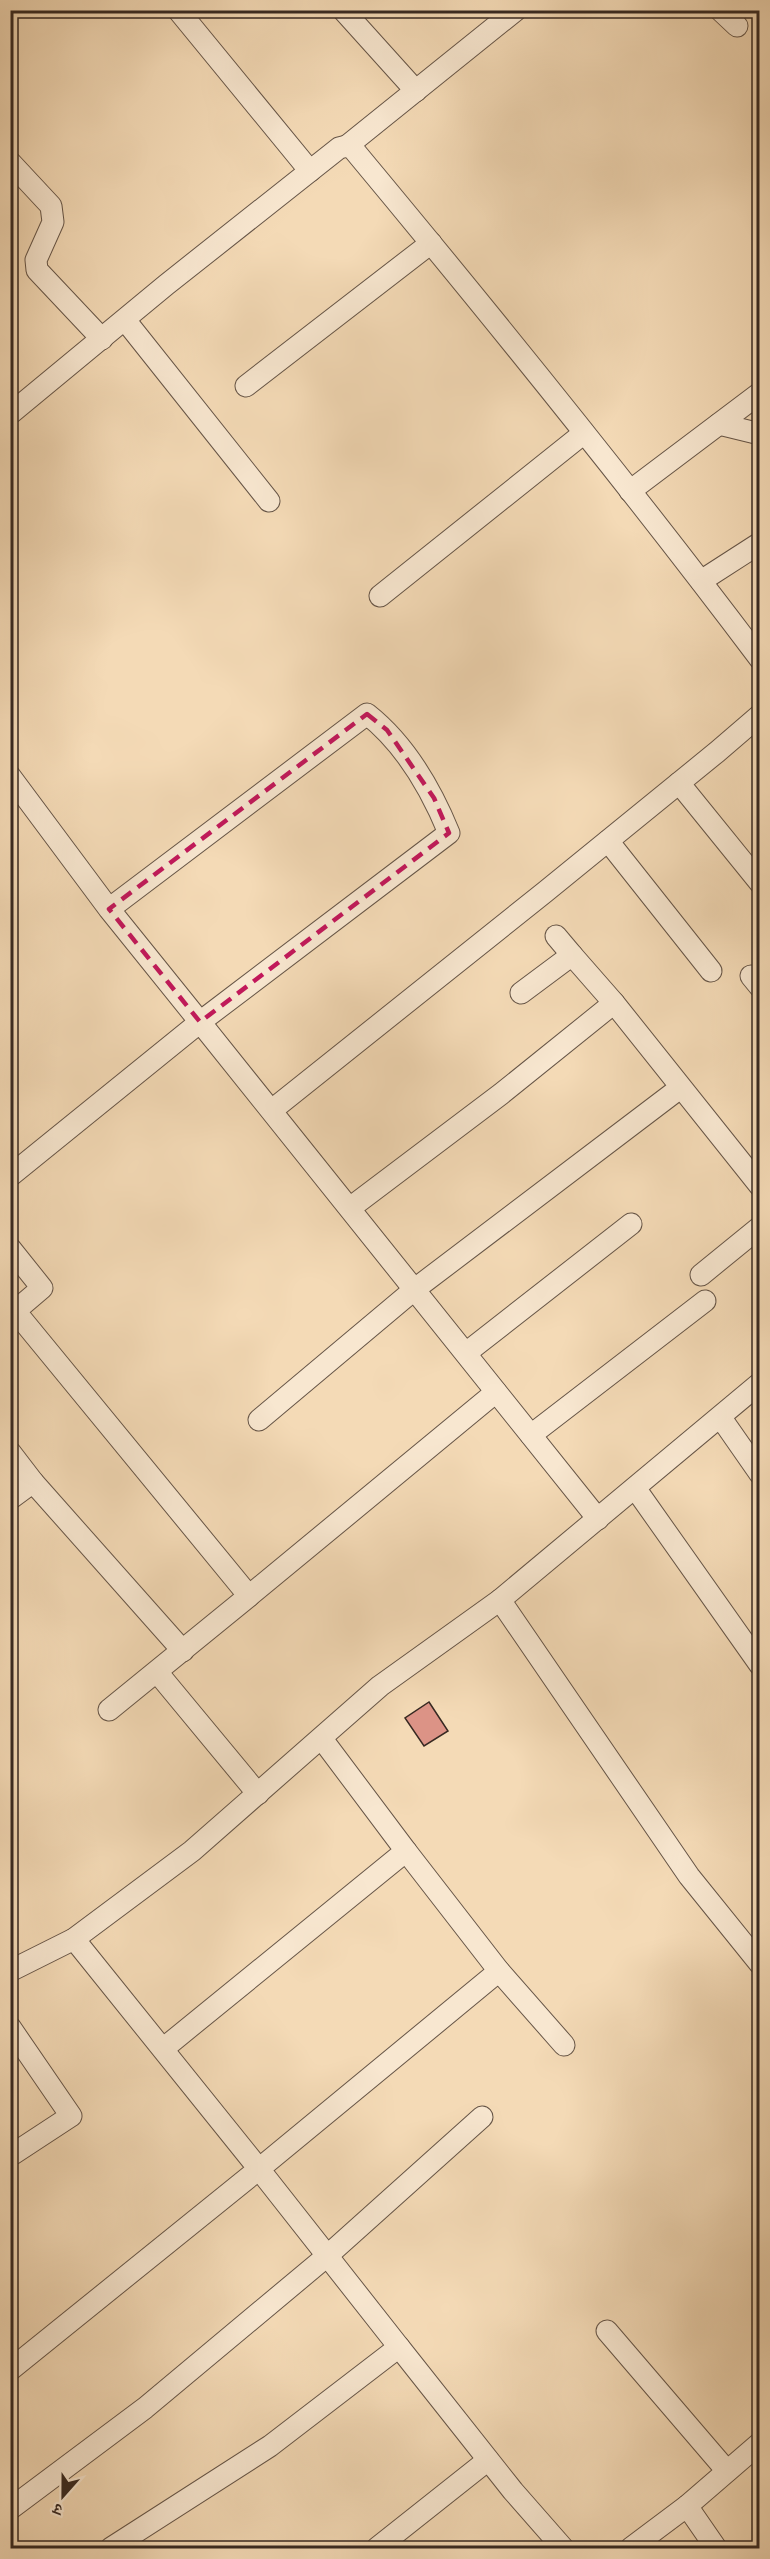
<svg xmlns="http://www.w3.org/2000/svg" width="770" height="2559" viewBox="0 0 770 2559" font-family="'Libre Bodoni','Noto Serif Devanagari',serif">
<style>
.building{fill:#dc9386;stroke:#372922;stroke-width:1.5}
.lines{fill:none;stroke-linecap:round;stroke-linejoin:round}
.minor-casing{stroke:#665547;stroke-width:23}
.minor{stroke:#f8e7d0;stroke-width:21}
.marked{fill:none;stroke:#c2185b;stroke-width:4.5;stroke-dasharray:12 8;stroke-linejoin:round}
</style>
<rect width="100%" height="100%" fill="#f4dab6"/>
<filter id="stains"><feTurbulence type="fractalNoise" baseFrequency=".00333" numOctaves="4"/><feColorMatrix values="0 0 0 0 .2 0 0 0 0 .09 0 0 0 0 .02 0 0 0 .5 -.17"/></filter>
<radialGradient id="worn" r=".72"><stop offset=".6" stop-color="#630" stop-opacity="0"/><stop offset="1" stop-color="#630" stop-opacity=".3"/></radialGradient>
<polygon class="building" points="429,1702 448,1731 424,1746 405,1718"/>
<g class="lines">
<defs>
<g id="minor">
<polyline points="178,10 310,171"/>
<polyline points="343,10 416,91"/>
<polyline points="720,10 737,26"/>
<polyline points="347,146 516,10"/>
<polyline points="10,162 51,206 53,222 36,260 37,270 102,339"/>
<polyline points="125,320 269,501"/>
<polyline points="246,386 431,243"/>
<path d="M 10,414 L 166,285 L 339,148 L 347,146 L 353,149 C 492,316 629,485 760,659"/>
<polyline points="719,424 760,434"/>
<polyline points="630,491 760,393"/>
<polyline points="701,581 760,543"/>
<polyline points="380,596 584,433"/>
<path d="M 10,776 L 109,909 L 200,1022 L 449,833 C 431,789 405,744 367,714 L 109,909"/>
<polyline points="679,783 760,883"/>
<polyline points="608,841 711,971"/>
<polyline points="556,936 572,955"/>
<polyline points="751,976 760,987"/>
<polyline points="521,993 572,955 614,1003 760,1186"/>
<polyline points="272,1110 545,892 717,752 760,715"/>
<polyline points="10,1176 200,1022 598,1519"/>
<polyline points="350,1208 501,1094 614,1003"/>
<polyline points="10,1248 42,1288 15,1311 249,1596 496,1392"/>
<polyline points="701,1275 760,1227"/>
<polyline points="466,1353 631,1224"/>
<polyline points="721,1418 760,1474"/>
<polyline points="259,1420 415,1289 680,1088"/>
<polyline points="531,1435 705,1301"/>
<polyline points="10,1452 33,1482"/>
<polyline points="635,1488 760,1665"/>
<polyline points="10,1499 33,1482 183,1651"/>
<polyline points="500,1600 689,1876 760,1964"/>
<polyline points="157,1672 258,1794"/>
<polyline points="109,1710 249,1596"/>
<polyline points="406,1851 499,1971"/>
<polyline points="10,1971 74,1939 192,1851 380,1686 500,1600 760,1383"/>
<polyline points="10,2027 71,2116 10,2156"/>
<polyline points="164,2048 406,1851 322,1739"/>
<polyline points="607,2331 727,2471"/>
<polyline points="399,2347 259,2169 499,1971 564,2045"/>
<polyline points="10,2370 259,2169 74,1939"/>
<polyline points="687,2506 760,2443"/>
<polyline points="10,2509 145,2408 327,2256 482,2117"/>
<polyline points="111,2548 270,2446 399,2347 513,2491 563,2548"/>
<polyline points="377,2548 488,2460"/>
<polyline points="631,2548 687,2506 716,2548"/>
</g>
</defs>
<use href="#minor" class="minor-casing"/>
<use href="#minor" class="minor"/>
</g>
<path class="marked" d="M 367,714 L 387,730 L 434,798 L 449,833 L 200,1022 L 109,909 Z"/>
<rect width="770" height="2559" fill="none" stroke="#f4dab6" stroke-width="36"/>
<rect x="12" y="12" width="746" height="2535" fill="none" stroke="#372922" stroke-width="3"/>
<rect x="18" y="18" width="734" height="2523" fill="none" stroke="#372922" stroke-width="1.5"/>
<g transform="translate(63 2496) rotate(201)" stroke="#f8e7d0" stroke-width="4.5" paint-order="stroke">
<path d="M0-4.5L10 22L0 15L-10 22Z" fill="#372922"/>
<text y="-9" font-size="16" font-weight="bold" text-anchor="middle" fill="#372922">उ</text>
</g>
<rect width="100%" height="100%" filter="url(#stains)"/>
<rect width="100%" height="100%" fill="url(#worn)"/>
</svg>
